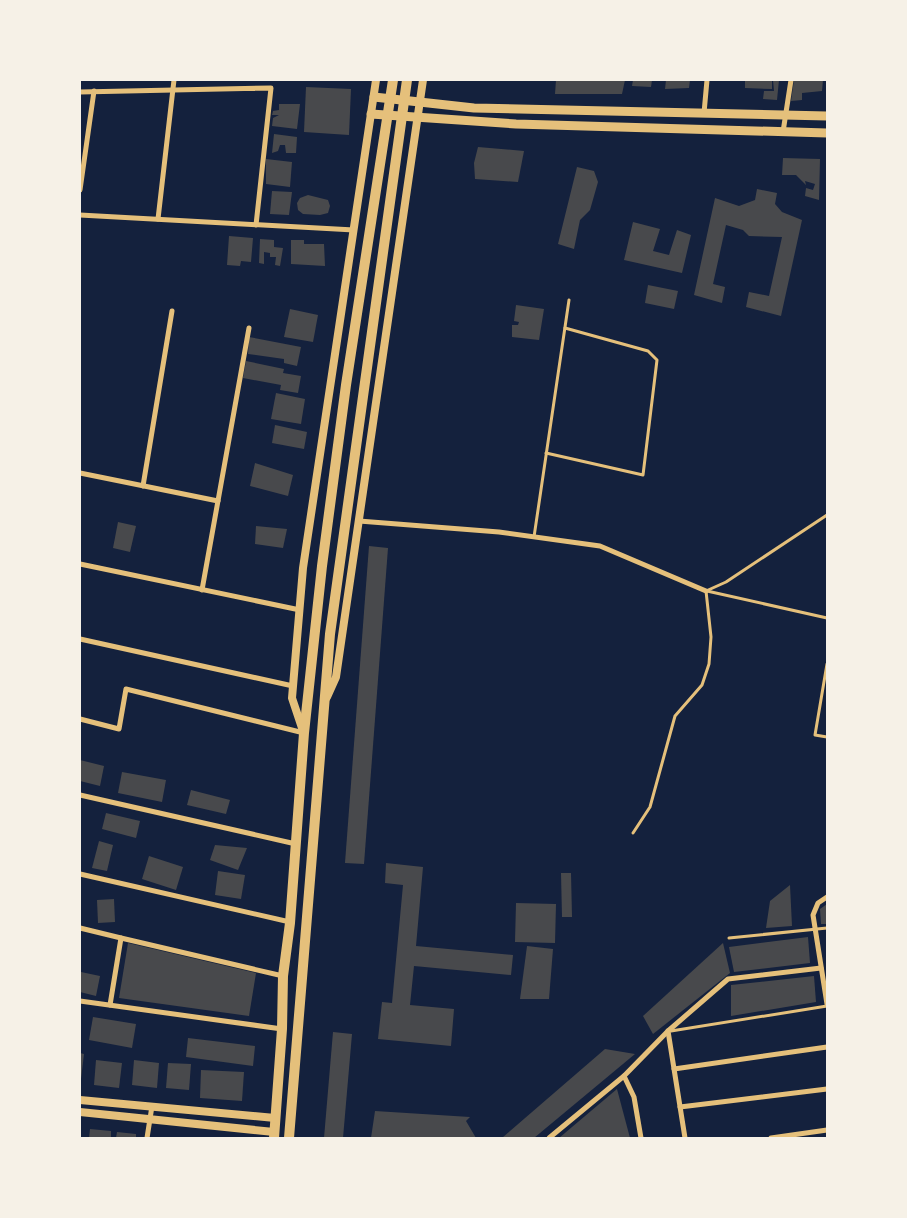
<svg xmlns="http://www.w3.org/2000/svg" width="907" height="1218" viewBox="0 0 907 1218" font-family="'Titillium Web',sans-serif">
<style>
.building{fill:#48494c}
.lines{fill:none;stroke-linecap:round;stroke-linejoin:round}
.service{stroke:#e5c07b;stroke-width:3}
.minor{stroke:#e5c07b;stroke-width:5}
.tertiary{stroke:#e5c07b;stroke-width:8}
.secondary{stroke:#e5c07b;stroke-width:9}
.trunk{stroke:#e5c07b;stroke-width:10}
</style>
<rect width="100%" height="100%" fill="#14213d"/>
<g class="building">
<polygon points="556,80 625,80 622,94 555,94"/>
<polygon points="633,80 652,80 651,87 632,86"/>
<polygon points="666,80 690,80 689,88 665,89"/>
<polygon points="745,80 772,80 772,89 745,88"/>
<polygon points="773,80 779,80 777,100 763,99 764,91 774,91"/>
<polygon points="794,80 823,80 822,91 802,93 802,100 791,101"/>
<polygon points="306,87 351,89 349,135 304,132"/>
<polygon points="279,104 300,104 297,129 272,126 273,118 279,115 272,115 273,111 279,110"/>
<polygon points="274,134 297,137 296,153 286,153 285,145 280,145 278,151 272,153"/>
<polygon points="478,147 524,151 518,182 475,179 474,163"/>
<polygon points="783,158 820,159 819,200 805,196 806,188 813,190 815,184 805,181 806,185 796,175 782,175"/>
<polygon points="266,159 292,162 290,187 266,184"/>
<polygon points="577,167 594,171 598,182 590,210 580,220 574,249 558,244"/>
<polygon points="757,189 777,193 775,204 782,212 802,220 781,316 746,307 749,292 769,296 782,237 749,236 743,230 726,225 713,284 725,287 722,303 694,295 715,198 739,206 755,200"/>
<polygon points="272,191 292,192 289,215 270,214"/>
<polygon points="308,195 328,200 330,206 328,213 320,215 303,214 298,210 297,203 300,198"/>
<polygon points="633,222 660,229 653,251 669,255 677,230 691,235 682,273 624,260"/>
<polygon points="229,236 253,238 251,262 241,261 240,266 227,265"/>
<polygon points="260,239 274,240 274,247 283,248 280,266 275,265 276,257 270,257 270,253 264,252 264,264 259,263"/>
<polygon points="291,240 304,240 304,244 324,244 325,266 291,264"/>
<polygon points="648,285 678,291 674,309 645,303"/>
<polygon points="516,305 544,309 539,340 512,337 512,325 518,325 519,322 514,321"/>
<polygon points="290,309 318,315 313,342 284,337"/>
<polygon points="249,337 301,347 297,366 284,363 284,359 248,354"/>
<polygon points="246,361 284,369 283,373 301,376 298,393 280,390 281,385 243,378"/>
<polygon points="276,393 305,399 301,424 271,419"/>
<polygon points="275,425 307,432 304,449 272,443"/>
<polygon points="255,463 293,475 288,496 250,486"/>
<polygon points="118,522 136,526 130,552 113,548"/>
<polygon points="256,526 287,529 283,548 255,544"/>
<polygon points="369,546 388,548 364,864 345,863"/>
<polygon points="80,760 104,766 100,786 80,781"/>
<polygon points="122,772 166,780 162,802 118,793"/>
<polygon points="191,790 230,800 226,814 187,805"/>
<polygon points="106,813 140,821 136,838 102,829"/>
<polygon points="99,841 113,845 107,871 92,868"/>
<polygon points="215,845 247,848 238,870 210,860"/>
<polygon points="149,856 183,867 176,890 142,879"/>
<polygon points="386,863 423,867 416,946 513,955 511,975 414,966 410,1005 454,1009 451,1046 378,1039 382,1002 392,1003 403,885 385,883"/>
<polygon points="218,871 245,875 241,899 215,895"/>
<polygon points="561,873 571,873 572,917 562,917"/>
<polygon points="790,885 792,926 766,928 770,901"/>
<polygon points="114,899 115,922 98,923 97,900"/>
<polygon points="516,903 556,904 555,943 515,942"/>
<polygon points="827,904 827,924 821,924 820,909"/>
<polygon points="808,937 810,963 734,972 729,947"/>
<polygon points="128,943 256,973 249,1016 119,998"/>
<polygon points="723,943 730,973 653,1034 643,1016"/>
<polygon points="527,946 553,949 549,999 520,999"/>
<polygon points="81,972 100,976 96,996 80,992"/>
<polygon points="814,976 816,1002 731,1016 731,985"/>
<polygon points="93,1017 136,1024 132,1048 89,1040"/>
<polygon points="333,1032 352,1034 343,1138 324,1138"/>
<polygon points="188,1038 255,1046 253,1066 186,1057"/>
<polygon points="605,1049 635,1054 534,1138 502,1138"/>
<polygon points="80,1053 84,1054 81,1079 80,1079"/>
<polygon points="96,1060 122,1063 119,1088 94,1085"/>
<polygon points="134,1060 159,1063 157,1088 132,1085"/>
<polygon points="168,1063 191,1064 189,1090 166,1088"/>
<polygon points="201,1070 244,1072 242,1101 200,1098"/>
<polygon points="617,1089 630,1138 559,1138"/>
<polygon points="375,1111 470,1117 466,1121 476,1138 371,1138"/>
<polygon points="90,1129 111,1131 111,1138 89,1138"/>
<polygon points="117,1132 136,1134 136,1138 116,1138"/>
</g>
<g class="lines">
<g class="service">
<polyline points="546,453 643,475 657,360 648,351 565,328"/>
<polyline points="534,537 569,300"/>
<polyline points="706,591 726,582 827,515"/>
<polyline points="707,591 827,618"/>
<polyline points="827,664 815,735 827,737"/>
<polyline points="633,833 650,807 675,716 702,685 709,664 711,637 706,591"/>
<polyline points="729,938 827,928"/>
<polyline points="671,1031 827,1006"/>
</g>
<g class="minor">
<polyline points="80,92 271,88 256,225"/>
<polyline points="704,113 707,80"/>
<polyline points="783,132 791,80"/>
<polyline points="80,190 94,91"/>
<polyline points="80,215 354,230"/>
<polyline points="158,219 174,80"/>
<polyline points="80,473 218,501"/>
<polyline points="143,486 172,311"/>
<polyline points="359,521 499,532 600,546 706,591"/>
<polyline points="80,564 300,610"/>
<polyline points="202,590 249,328"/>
<polyline points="80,639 293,686"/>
<polyline points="80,719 119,729 126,689 304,733"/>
<polyline points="80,795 296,844"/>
<polyline points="80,874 290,922"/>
<polyline points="827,897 818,903 813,915 827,1004"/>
<polyline points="80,928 121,938 110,1005"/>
<polyline points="121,938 283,976"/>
<polyline points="80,1001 282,1029"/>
<polyline points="668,1031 685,1138"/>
<polyline points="674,1069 827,1047"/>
<polyline points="624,1076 668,1031 728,979 821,968"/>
<polyline points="680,1107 827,1089"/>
<polyline points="147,1138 152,1106"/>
<polyline points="549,1138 624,1076 634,1097 641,1138"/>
<polyline points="771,1138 827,1130"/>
</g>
<g class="tertiary">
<polyline points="327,697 336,677 423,80"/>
<polyline points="303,731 292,698 303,568 376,80"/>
<polyline points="80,1100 275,1118"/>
<polyline points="80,1112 274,1132"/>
</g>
<g class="secondary">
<polyline points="374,97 474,108 827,116"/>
<polyline points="371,114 516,124 827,133"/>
</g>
<g class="trunk">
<polyline points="274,1138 282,1029 283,976 290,923 304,733 322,566 346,385 393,80"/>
<polyline points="289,1138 330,634 407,80"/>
</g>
</g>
<rect width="907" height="1218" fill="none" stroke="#f6f1e7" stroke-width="162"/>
</svg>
